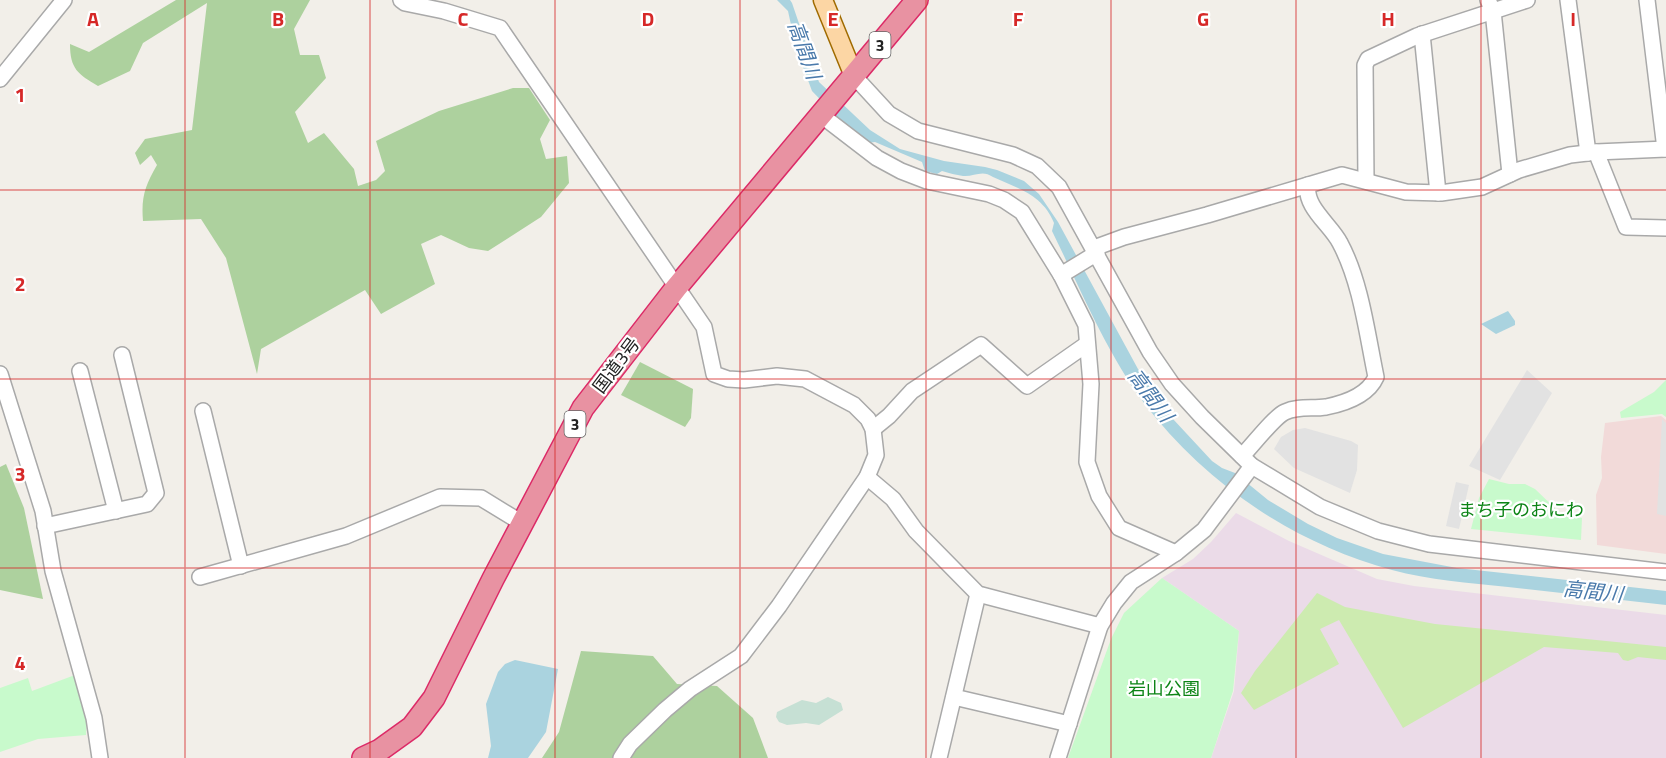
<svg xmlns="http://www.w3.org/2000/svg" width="1666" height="758" viewBox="0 0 1666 758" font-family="'Titillium Web','Noto Sans JP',sans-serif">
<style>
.commercial{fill:#f2dad9}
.industrial{fill:#ebdbe8}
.grass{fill:#cdebb0}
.forest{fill:#add19e}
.wetland{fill:#c6e0d4}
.park{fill:#c8facc}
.parking{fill:#e2e2e2}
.water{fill:#aad3df}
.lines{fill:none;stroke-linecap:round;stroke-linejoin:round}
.minor-casing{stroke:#a9a9a9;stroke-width:18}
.major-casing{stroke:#a06b00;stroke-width:21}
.highway-casing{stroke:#dc2a67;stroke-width:24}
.minor{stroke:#fff;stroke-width:15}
.major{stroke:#fcd6a4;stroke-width:18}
.highway{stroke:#e892a2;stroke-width:21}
.grid{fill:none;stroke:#d62828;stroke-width:1.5;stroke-opacity:0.55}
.labels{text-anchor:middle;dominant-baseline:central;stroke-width:4.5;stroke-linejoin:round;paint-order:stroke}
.shield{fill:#fff;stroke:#646464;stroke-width:1.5}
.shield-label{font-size:16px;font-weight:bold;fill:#222}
.street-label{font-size:18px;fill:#222;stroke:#fff}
.park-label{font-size:18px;fill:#0c8416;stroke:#fff}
.water-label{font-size:20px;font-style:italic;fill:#4a7aab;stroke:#fff}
.grid-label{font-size:20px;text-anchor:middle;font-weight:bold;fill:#d62828;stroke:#fff;stroke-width:4.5;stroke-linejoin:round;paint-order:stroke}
</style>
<rect width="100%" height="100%" fill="#f2efe9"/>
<polygon class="commercial" points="1661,416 1666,420 1666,554 1597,545 1596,495 1602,478 1601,457 1605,423"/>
<polygon class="industrial" points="1236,513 1289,541 1377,579 1414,586 1666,615 1666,758 1211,758 1234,691 1239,631 1162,578 1193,559 1211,542"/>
<polygon class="grass" points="1317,593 1345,607 1435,624 1666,647 1666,660 1638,657 1628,661 1623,660 1618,653 1544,647 1403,728 1339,620 1320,629 1339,664 1254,710 1241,693 1255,671"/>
<g class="forest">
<path d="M 176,0 L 310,0 L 294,29 L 300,55 L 319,55 L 326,78 L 295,112 L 308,143 L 324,133 L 354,169 L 358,186 L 376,180 L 385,171 L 376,141 L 439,111 L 513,88 L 529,88 L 550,120 L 540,139 L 546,159 L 567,156 L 569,183 L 541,217 L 488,251 L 469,248 L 441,235 L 421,244 L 435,284 L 381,314 L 365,290 L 261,349 L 257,374 L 226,258 L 201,219 L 143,221 C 141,197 145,186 157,165 L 151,155 L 140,165 L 135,153 L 145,139 L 192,130 L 207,3 L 143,43 L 130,71 L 98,86 C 78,74 70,69 70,44 L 89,52 Z"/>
<polygon points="640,362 693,389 691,418 685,427 621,395"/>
<polygon points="6,464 24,508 43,599 0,590 0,467"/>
<polygon points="581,651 653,656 677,684 717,686 753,718 768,758 542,758 559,732"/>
</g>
<polygon class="wetland" points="828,697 841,703 843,710 819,725 806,723 787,725 779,722 776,717 777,712 802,700 816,703"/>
<g class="park">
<polygon points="1666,380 1666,417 1662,414 1621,418 1620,412 1654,392"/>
<polygon points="1489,479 1509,484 1525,484 1535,489 1560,513 1582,518 1581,540 1471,529 1479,498"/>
<polygon points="1162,578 1239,631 1233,691 1211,758 1068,758 1111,639 1124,613"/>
<polygon points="75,675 87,714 86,735 38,739 0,752 0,688 28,678 32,691"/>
</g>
<g class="parking">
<polygon points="1527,370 1552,393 1500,480 1469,466"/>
<polygon points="1662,419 1666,423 1666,516 1657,514"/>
<polygon points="1305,428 1351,441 1358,445 1357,470 1350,493 1294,468 1274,449 1281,437 1293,430"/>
<polygon points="1456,482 1469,485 1459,529 1446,526"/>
</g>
<g class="water">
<path d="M 777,0 L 790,0 L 792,3 L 819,82 L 870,130 L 900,149 L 944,161 L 985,167 L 997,170 L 1024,181 L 1039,194 L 1058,222 L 1138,369 L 1173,419 L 1212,461 L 1222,468 L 1235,473 L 1268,500 L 1308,524 L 1337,538 L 1383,554 L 1457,568 L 1666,591 L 1666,605 C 1613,599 1561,593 1508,587 C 1469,583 1429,580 1392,570 C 1293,543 1206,484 1144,403 C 1106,352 1080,288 1052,231 L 1054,223 C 1043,195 1017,188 993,177 C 982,169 974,177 963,176 C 956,175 949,173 942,171 L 937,174 L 925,171 L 922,162 L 875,142 L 867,143 L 842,122 L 812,91 L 796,48 L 788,11 Z"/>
<polygon points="1508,311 1515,321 1515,325 1496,334 1481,324"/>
<polygon points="515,660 558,669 546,732 528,758 488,758 491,746 486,704 498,672 505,664"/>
</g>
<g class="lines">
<defs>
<g id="minor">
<polyline points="401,0 405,3 444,11 500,28 704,327 714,374 728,379 744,380 777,376 805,379 854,405 868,419 873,429 876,455 867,477 779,606 741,656 690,689 665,710 630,744 621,758"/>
<polyline points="1488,0 1493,11 1510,174"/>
<polyline points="1568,0 1588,153"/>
<polyline points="1647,0 1665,149"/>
<polyline points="1422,34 1438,193"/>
<polyline points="854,76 889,114 918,131 1013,155 1037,166 1059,187 1150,352 1172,384 1202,417 1252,466 1320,507 1378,531 1429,544 1666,572"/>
<polyline points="0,79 64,0"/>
<polyline points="821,115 877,158 901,171 927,181 989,194 1004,200 1022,212 1061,275 1086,325 1091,384 1087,462 1099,496 1119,528 1176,553"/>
<polyline points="1596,152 1626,227 1666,228"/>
<polyline points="1366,181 1365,65 1368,59 1417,36 1527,0"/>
<polyline points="1094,248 1124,237 1207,215 1342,175 1406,192 1441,193 1482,187 1519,170 1570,155 1596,152 1666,149"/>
<polyline points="1061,275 1097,253"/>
<polyline points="80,371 116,511"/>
<polyline points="0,374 43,511 53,571 94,718 100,758"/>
<polyline points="203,411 241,566"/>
<polyline points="873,429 889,416 912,391 981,345 1027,386 1087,344"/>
<path d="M 1242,456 C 1252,446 1274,417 1285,412 C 1298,406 1312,409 1326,407 C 1346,403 1368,395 1376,377 C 1367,334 1361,282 1340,243 C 1331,225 1304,207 1308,185"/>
<polyline points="867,477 893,499 916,531 978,594 1100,626"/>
<polyline points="45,526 147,504 156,493 122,355"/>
<polyline points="200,577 346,536 440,497 481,498 522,523"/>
<polyline points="954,697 1069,724"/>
<polyline points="939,758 978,594"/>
<polyline points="1058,758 1100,626 1114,603 1131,582 1176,553 1204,530 1252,466"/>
</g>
<polyline id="major" points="823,0 854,76"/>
<polyline id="highway" points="363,758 380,750 412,727 434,698 493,579 583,408 676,288 917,0"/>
</defs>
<use href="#minor" class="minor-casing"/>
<use href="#major" class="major-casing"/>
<use href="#highway" class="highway-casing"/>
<use href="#minor" class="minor"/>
<use href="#major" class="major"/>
<use href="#highway" class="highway"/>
</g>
<path class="grid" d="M 185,0 L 185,758M 370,0 L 370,758M 555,0 L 555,758M 740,0 L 740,758M 926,0 L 926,758M 1111,0 L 1111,758M 1296,0 L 1296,758M 1481,0 L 1481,758M 0,190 L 1666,190M 0,379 L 1666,379M 0,568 L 1666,568"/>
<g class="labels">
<g class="shield">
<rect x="869.5" y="32" width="21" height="26" rx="4.5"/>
<rect x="564.5" y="411" width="21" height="26" rx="4.5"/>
</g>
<g class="shield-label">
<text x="880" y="45">3</text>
<text x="575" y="424">3</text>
</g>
<g class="street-label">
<text transform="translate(616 365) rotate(-53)">国道3号</text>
</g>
<g class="park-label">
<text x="1521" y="509">まち子のおにわ</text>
<text x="1164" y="688">岩山公園</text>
</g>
<g class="water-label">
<text transform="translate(805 50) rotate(70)">高間川</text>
<text transform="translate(1151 395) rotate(53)">高間川</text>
<text transform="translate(1593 591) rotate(6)">高間川</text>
</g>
</g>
<g class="grid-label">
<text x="93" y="26">A</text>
<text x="278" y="26">B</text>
<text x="463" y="26">C</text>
<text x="648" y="26">D</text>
<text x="833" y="26">E</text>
<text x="1018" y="26">F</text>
<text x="1203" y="26">G</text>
<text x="1388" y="26">H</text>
<text x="1573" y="26">I</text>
<text x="20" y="102">1</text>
<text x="20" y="291">2</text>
<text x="20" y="481">3</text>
<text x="20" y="670">4</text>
</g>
</svg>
